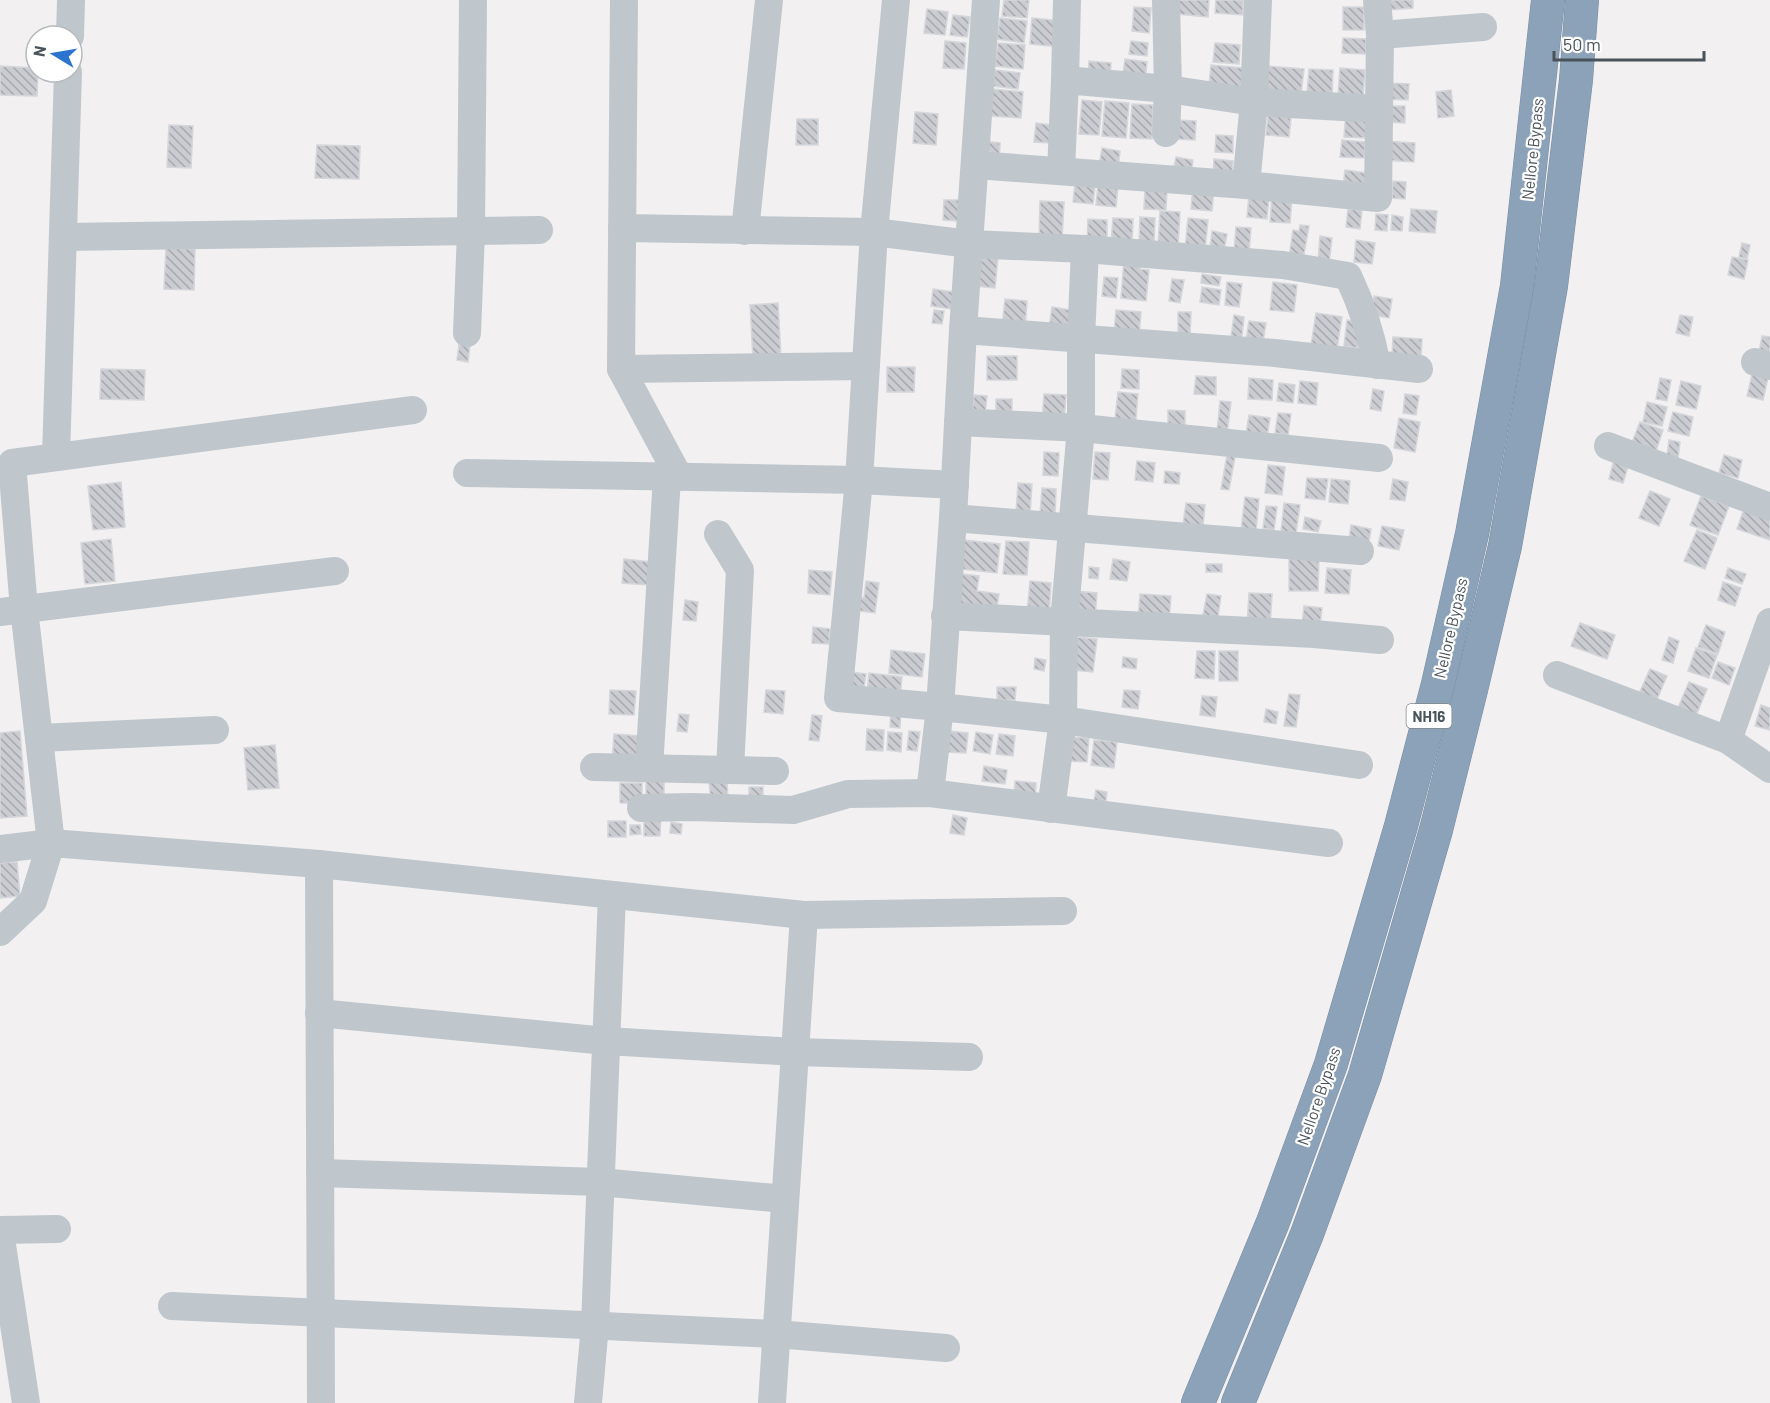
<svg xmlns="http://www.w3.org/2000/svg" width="1770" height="1403" viewBox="0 0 1770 1403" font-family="Barlow,sans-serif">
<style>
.building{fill:url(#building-back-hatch);stroke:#d4d6da;stroke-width:1.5}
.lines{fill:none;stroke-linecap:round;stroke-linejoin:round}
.highway-casing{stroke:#788da5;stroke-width:34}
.minor{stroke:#bfc7cd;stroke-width:28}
.highway{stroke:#8ca2b9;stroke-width:33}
.labels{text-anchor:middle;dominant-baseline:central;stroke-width:4.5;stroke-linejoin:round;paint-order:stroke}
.shield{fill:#fff;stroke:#80878c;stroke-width:1.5}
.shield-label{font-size:15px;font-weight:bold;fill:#49535b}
.street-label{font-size:16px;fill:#49535b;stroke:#fff}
</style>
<defs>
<pattern id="building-back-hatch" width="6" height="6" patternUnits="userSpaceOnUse" patternTransform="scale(1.5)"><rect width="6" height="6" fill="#caccd1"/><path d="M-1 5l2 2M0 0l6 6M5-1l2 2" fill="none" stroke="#a6a8ad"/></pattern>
</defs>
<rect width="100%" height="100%" fill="#f2f0f0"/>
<g class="building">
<polygon points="1004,0 1029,0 1027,18 1002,16"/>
<polygon points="1177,0 1209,0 1208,17 1176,14"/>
<polygon points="1216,0 1243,0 1243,15 1215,13"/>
<polygon points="1388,0 1413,0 1413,8 1389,10"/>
<polygon points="1134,7 1151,8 1149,33 1132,31"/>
<rect x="1343" y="7" width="21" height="23"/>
<polygon points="927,9 948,12 945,35 924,33"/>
<polygon points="953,15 970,17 967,37 950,35"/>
<polygon points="1000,18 1027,21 1024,43 997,39"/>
<polygon points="1032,18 1062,21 1060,47 1030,44"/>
<polygon points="1343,38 1366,39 1366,54 1342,53"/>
<polygon points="945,41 966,43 964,69 943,68"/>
<polygon points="1131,41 1148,43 1147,56 1129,54"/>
<polygon points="998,43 1025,45 1023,69 995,66"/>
<polygon points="1215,43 1240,45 1239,64 1213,62"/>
<polygon points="1125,59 1147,62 1145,83 1122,81"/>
<polygon points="1089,61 1111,63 1110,79 1088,77"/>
<polygon points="1211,65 1243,68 1241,88 1209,85"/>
<polygon points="0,66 36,68 36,72 38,72 37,96 0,95"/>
<polygon points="1268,66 1304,69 1301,94 1266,91"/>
<polygon points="1340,68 1365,70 1363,97 1338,95"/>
<polygon points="1309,69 1333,70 1332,96 1307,94"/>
<polygon points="995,70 1020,73 1018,89 993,86"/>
<polygon points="1387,83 1409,84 1408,100 1386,99"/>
<polygon points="991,89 1023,92 1021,118 989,116"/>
<polygon points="1451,90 1454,116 1438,118 1436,92"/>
<polygon points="1082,100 1102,102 1099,135 1079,134"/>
<polygon points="1105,101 1129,103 1126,138 1102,136"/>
<polygon points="1132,104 1153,105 1152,139 1130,138"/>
<polygon points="1382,106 1405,106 1405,123 1382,122"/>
<polygon points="1346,111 1369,113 1367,138 1344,137"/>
<polygon points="915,112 938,114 936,145 913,143"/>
<polygon points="1268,115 1291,118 1289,137 1266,135"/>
<polygon points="797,119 818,119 818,145 796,145"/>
<polygon points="1175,120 1196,121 1195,140 1174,139"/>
<polygon points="1036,123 1052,125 1050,143 1034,142"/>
<polygon points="169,125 193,126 191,168 167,167"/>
<polygon points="1216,135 1233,136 1233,153 1215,152"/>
<polygon points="1342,140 1365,142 1364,158 1340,157"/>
<polygon points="982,141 1000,143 999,164"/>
<polygon points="1382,141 1415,143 1414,162 1381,160"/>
<polygon points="317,145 360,146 359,179 315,178"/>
<polygon points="1102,148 1120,151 1118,169 1099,166"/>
<polygon points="1176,157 1193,160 1191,175 1173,172"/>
<polygon points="1214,159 1233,161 1232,178 1213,177"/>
<polygon points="1345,170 1366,173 1364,190 1343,188"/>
<polygon points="1393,181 1406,182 1405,199 1392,198"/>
<polygon points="1075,183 1095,186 1093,204 1073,202"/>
<polygon points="1098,184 1118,187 1116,207 1096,205"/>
<polygon points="1193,187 1214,188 1212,211 1191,209"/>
<polygon points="1145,189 1167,189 1166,210 1144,209"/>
<polygon points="1249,196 1269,197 1267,219 1247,217"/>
<polygon points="1272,196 1292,198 1290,223 1270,222"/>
<polygon points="944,200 959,200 958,221 943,220"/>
<polygon points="1040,201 1064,202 1062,240 1039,239"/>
<polygon points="1348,209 1362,210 1360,229 1346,227"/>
<polygon points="1411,209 1437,211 1435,233 1409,231"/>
<polygon points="1160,211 1180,212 1178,247 1158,246"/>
<polygon points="1376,214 1388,215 1387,231 1375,230"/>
<polygon points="1392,215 1403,217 1402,231 1391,230"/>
<polygon points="1140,217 1155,218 1154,243 1139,242"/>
<polygon points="1113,218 1133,219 1132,244 1111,243"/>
<polygon points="1188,218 1208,220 1205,251 1185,250"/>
<polygon points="1088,219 1107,220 1107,243 1087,243"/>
<polygon points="1300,225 1309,226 1303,260 1289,257 1293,230 1299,231"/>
<polygon points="1236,227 1251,228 1249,253 1234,252"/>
<polygon points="1212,231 1227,234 1224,251 1210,248"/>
<polygon points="1320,236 1332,238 1329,264 1318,262"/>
<polygon points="1356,240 1375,243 1372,264 1354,262"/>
<polygon points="1742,243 1750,245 1747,259 1739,257"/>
<polygon points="166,248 195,249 194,290 164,289"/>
<polygon points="978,254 998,257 995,288 975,286"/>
<polygon points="1732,257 1748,260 1744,279 1728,275"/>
<polygon points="1124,260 1141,262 1140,269 1149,270 1146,301 1121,298"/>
<polygon points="1202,274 1221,277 1219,286 1201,283"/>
<polygon points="1104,277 1118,278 1116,298 1102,296"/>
<polygon points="1172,279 1184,280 1180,303 1169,301"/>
<polygon points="1227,282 1242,284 1239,307 1225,305"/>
<polygon points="1273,282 1297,285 1294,312 1270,310"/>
<polygon points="1202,287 1221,290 1219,305 1200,302"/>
<polygon points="933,289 953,292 951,309 931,306"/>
<polygon points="1374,296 1392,299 1389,318 1371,315"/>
<polygon points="1005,299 1027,301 1025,329 1002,327"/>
<polygon points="778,303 781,357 753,359 750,305"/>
<polygon points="1052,307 1071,310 1068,330 1049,328"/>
<polygon points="934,310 944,311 942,324 932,323"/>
<polygon points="1116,310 1141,312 1139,336 1114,333"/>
<polygon points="1178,312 1191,312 1190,336 1178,336"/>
<polygon points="1316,313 1342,317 1337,349 1311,345"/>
<polygon points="1234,315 1244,317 1241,345 1230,344"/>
<polygon points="1680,315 1693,317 1689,336 1676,333"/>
<polygon points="1347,320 1362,322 1358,348 1344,346"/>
<polygon points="1249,321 1266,323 1263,342 1246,340"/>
<polygon points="1762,336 1770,337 1770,356 1759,353"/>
<polygon points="1393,337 1422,339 1421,356 1392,355"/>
<polygon points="459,345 470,346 468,362 457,360"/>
<rect x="987" y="356" width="30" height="24"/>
<polygon points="887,367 915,367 914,392 887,392"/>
<polygon points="101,369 145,370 144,400 100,399"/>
<polygon points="1122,369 1139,370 1139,389 1121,388"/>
<polygon points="1753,370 1769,373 1763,400 1747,396"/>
<polygon points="1196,376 1216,377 1216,395 1194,394"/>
<polygon points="1249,378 1273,380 1272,400 1248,399"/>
<polygon points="1660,378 1671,380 1667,401 1656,399"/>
<polygon points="1300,381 1318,383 1316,405 1298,403"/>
<polygon points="1681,381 1701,386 1696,409 1676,405"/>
<polygon points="1279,383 1295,385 1293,403 1277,401"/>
<polygon points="1373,389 1384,391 1381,411 1370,409"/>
<polygon points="1118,392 1138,394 1135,429 1114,427"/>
<polygon points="1044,394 1066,395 1064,422 1042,421"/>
<polygon points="1405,394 1419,396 1416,415 1403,413"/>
<polygon points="974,395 987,396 985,415 972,414"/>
<polygon points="996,399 1012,399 1012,418 996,417"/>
<polygon points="1220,401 1231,402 1227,434 1217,432"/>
<polygon points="1647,402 1667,407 1662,426 1643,422"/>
<polygon points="1168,410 1185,411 1185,430 1168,429"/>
<polygon points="1673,412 1693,417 1689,436 1668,431"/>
<polygon points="1278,413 1291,414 1288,435 1275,433"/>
<polygon points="1249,415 1270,418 1267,437 1246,434"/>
<polygon points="1399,418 1420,422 1415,452 1394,448"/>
<polygon points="1640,422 1663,430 1655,454 1631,445"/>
<polygon points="1669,440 1680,442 1678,458 1667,456"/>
<polygon points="1044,452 1059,453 1058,476 1043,475"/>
<polygon points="1095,452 1110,453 1108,480 1093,479"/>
<polygon points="1227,455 1235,457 1229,490 1221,489"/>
<polygon points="1724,455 1742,460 1738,478 1719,473"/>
<polygon points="1615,456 1630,460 1623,483 1609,479"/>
<polygon points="1137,461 1155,463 1153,482 1135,480"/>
<polygon points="1268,465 1285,467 1282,495 1265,493"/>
<polygon points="1165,471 1180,473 1179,484 1164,483"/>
<polygon points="1307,478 1328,479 1325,500 1305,498"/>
<polygon points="1331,479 1350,481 1348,504 1329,502"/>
<polygon points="1393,479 1408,482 1405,501 1390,499"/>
<polygon points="121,482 125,527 93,530 88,486"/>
<polygon points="1018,483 1032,484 1030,514 1016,513"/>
<polygon points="1042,488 1056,489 1055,515 1040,514"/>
<polygon points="1650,491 1670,499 1659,526 1639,518"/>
<polygon points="1701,496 1729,506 1718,535 1690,525"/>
<polygon points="1245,497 1259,499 1256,532 1241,530"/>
<polygon points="1186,503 1205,505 1203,526 1183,524"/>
<polygon points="1284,503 1300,505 1296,533 1281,531"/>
<polygon points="1266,506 1277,507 1274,530 1263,528"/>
<polygon points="1744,509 1770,517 1770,540 1737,529"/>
<polygon points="1305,517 1321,521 1318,532 1303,529"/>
<polygon points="1351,525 1371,529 1369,542 1349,539"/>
<polygon points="1382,526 1404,530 1399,550 1378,546"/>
<polygon points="1697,530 1717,538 1705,569 1684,561"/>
<polygon points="111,539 115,581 85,584 81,543"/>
<polygon points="964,540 1000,544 997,573 961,569"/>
<polygon points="1006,541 1029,542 1027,575 1003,574"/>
<polygon points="1289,557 1319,558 1318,591 1289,591"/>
<polygon points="624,559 651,562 649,585 622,583"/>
<polygon points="1113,559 1130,562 1127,581 1110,579"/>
<rect x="1206" y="564" width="16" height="8"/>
<polygon points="1089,567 1099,568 1098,579 1089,578"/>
<polygon points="1327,568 1351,570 1349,594 1325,593"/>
<polygon points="1728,568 1746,574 1742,584 1725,578"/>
<polygon points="809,570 832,572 830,595 808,593"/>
<polygon points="954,573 979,576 977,591 999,594 997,607 950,606"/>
<polygon points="866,581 879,583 875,613 854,610 856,597 864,598"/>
<polygon points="1030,581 1051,583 1049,615 1027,614"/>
<polygon points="1723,582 1741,588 1735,606 1718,600"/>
<polygon points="1075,591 1097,593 1095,618 1073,616"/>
<polygon points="1249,593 1272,594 1270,628 1247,627"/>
<polygon points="1140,594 1171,596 1169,622 1138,619"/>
<polygon points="1207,594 1221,596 1217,623 1202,620"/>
<polygon points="685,600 698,602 696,621 683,620"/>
<polygon points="1304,606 1322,608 1320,627 1302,625"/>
<polygon points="1580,623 1615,635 1607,659 1571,646"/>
<polygon points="1706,625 1725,632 1718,654 1698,647"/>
<polygon points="813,627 830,629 829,644 812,643"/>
<polygon points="1076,637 1097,639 1093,672 1073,670"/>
<polygon points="1669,637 1679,641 1673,663 1662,660"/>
<polygon points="1696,648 1717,655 1709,678 1688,671"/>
<polygon points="891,650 925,654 922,677 889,673"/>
<polygon points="1197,651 1215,651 1214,679 1195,678"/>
<rect x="1219" y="651" width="19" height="30"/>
<polygon points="1123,657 1137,659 1136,669 1122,667"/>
<polygon points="1035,658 1046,660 1044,671 1034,669"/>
<polygon points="1718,662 1735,668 1729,685 1712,678"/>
<polygon points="1650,669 1667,676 1655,704 1638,696"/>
<polygon points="843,671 866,674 863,694 841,690"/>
<polygon points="869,673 902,677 900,697 867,694"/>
<polygon points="1689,682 1707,689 1695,718 1677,710"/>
<polygon points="997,687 1016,687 1015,700 997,700"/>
<polygon points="610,690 636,691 634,715 609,714"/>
<polygon points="766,690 785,691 783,714 764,712"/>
<polygon points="1124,690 1140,691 1138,709 1122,707"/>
<polygon points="1289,694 1300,695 1296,727 1284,726"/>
<polygon points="1202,696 1217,697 1215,717 1200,715"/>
<polygon points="1761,705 1770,708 1770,730 1755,726"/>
<polygon points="891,708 901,709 900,728 890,727"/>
<polygon points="1266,709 1278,712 1276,724 1264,722"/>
<polygon points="679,714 689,715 687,732 677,731"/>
<polygon points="812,715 822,716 819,741 809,740"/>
<polygon points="867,729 884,730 883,751 866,750"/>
<polygon points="20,731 27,816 0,818 0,733"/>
<polygon points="909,731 920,732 917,751 907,750"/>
<polygon points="949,731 968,733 966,753 947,752"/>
<polygon points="888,732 902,733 901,752 887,750"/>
<polygon points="976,732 993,735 990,754 973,751"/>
<polygon points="614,734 641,736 639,766 612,764"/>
<polygon points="999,734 1015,736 1013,756 996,754"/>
<polygon points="1070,737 1089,738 1087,762 1068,761"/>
<polygon points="1094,740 1117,742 1114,768 1091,765"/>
<polygon points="275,745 279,788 248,790 244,748"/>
<polygon points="984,766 1007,770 1005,784 982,781"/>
<rect x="646" y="779" width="18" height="24"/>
<polygon points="727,780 728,802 711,803 709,781"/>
<polygon points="1015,781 1036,783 1035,801 1014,799"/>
<rect x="620" y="783" width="22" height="20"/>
<rect x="749" y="787" width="14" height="16"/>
<polygon points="1096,790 1107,792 1105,808 1093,806"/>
<polygon points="644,813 661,813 660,836 644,836"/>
<polygon points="953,815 967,818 964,835 950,833"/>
<rect x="608" y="821" width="18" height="16"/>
<polygon points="671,822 682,824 681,834 670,833"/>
<polygon points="630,825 640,825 641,834 630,835"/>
<polygon points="17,862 20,896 0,898 0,863"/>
</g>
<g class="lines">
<defs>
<g id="highway">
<polyline points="1198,1403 1273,1222 1331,1064 1401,826 1438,684 1472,534 1517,286 1548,0"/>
<polyline points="1238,1403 1307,1234 1365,1075 1436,830 1471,690 1505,546 1551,286 1576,80 1582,0"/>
</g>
</defs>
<use href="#highway" class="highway-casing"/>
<g class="minor">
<polyline points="624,0 621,369 679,477"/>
<polyline points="1380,35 1483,27"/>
<polyline points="70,36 71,0"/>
<polyline points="1065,80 1067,0"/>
<polyline points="1166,133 1168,89 1166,0"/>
<polyline points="976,165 1246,185 1378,198 1380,35 1377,0"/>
<polyline points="1061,171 1065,80 1168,89 1254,102 1379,109"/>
<polyline points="1246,185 1254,102 1258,0"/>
<path d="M 622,228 L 874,232 L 969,244 L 1085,249 L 1283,265 L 1348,276 C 1362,305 1371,334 1377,365"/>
<polyline points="745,231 769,0"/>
<polyline points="63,237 539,230"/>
<polyline points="963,330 1275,353 1419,369"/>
<polyline points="467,333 471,232 473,0"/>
<polyline points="1755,362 1770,366"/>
<polyline points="621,369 866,366"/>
<polyline points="958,422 1081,428 1379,458"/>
<polyline points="1608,446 1770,507"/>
<polyline points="56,457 68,72"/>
<polyline points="467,473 859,480 874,232 896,0"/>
<polyline points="955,485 859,480 838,698 940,707 1063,720 1359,765"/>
<polyline points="953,518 1360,551"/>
<polyline points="718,534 740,570 730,770"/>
<polyline points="0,612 335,571"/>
<polyline points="945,616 1314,634 1380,640"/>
<polyline points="1557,675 1728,740 1770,769"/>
<polyline points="39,738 215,730"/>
<polyline points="1728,740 1770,622"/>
<polyline points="594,767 775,771"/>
<polyline points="649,768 667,477"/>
<polyline points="930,793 940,707 953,518 963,330 986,0"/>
<polyline points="641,808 692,807 793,810 848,794 930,793 1329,843"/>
<polyline points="1051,809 1063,720 1064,622 1081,428 1081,339 1085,249"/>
<polyline points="0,849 51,843 24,609 12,463 413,410"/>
<polyline points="0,932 33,901 51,843 319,864"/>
<polyline points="319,1013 606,1041 795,1052 969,1057"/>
<polyline points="320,1173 600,1182 785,1199"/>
<polyline points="0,1230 57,1229"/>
<polyline points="0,1232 26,1403"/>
<polyline points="172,1306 776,1334 946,1348"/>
<polyline points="321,1403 319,864 804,915 1063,911"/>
<polyline points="588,1403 595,1325 612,895"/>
<polyline points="772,1403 804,915"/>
</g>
<use href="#highway" class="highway"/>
</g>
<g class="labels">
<rect class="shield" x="1406.5" y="704" width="45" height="24" rx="4.5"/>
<g class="shield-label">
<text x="1429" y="716">NH16</text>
</g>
<g class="street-label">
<text transform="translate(1532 149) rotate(-84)">Nellore Bypass</text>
<text transform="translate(1450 628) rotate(-77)">Nellore Bypass</text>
<text transform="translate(1318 1096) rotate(-71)">Nellore Bypass</text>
</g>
</g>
<g transform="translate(54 54) rotate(281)"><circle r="28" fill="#ffffff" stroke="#b6babd" stroke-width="1.5"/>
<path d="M0-4.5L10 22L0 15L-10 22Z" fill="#2c73d0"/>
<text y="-9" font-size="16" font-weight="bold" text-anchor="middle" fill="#49535b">N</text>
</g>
<path d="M1554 51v9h150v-9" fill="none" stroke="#49535b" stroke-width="3"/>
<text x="1563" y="51" font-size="18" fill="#49535b" stroke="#ffffff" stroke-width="4.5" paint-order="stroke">50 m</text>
</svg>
